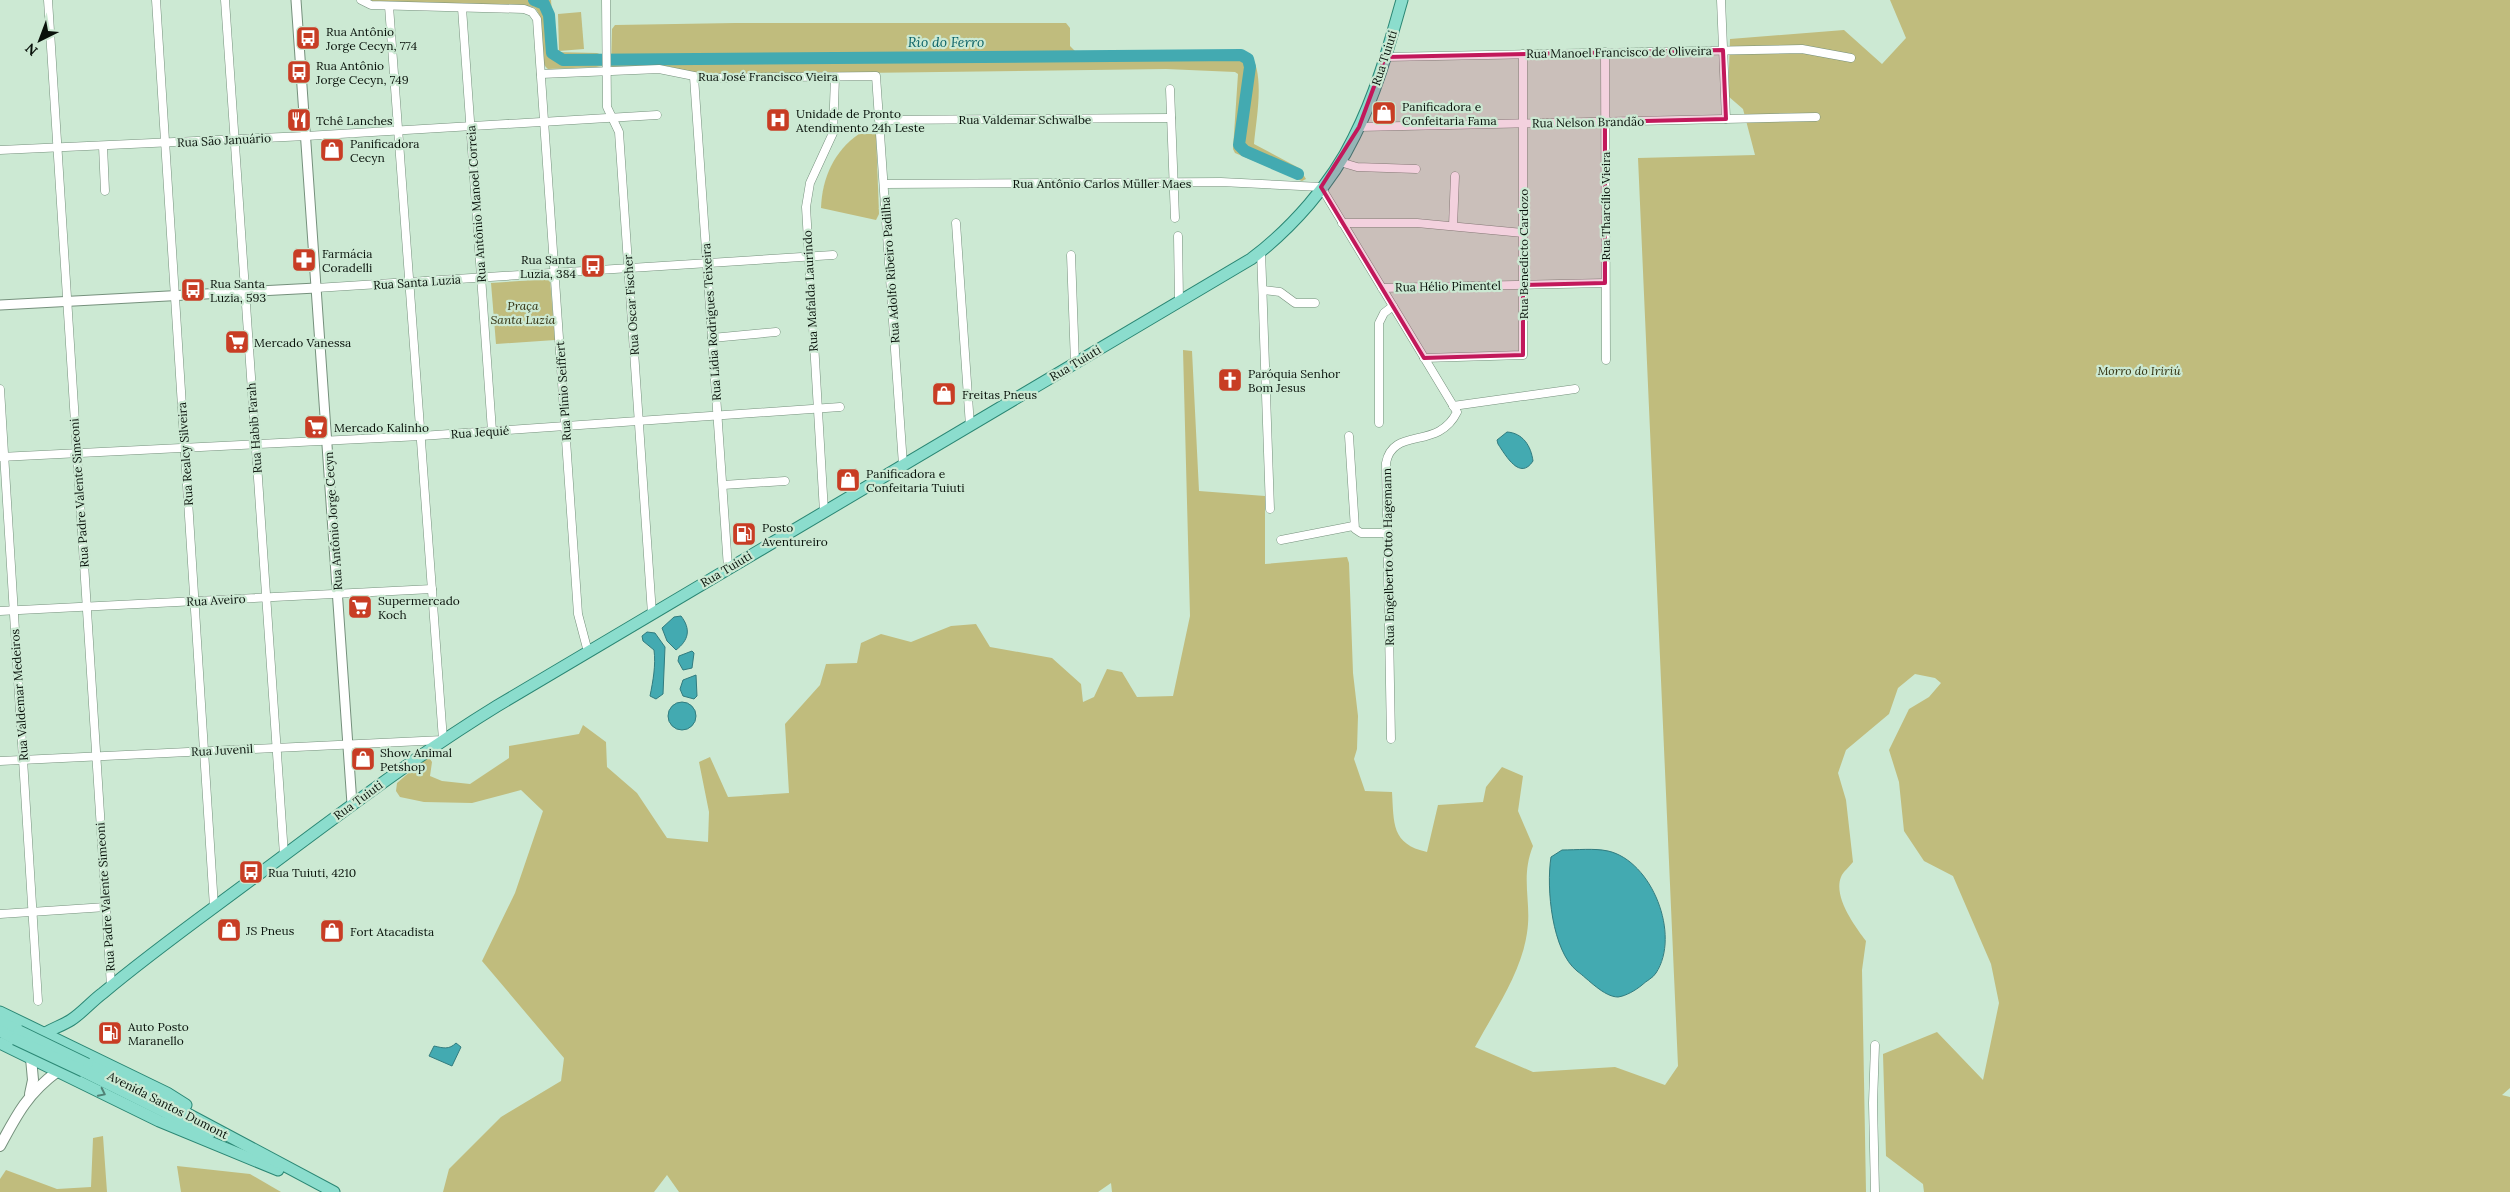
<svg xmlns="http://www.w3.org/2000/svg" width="2510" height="1192" viewBox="0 0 2510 1192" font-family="Lora,serif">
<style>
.green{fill:#c0bc7d}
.water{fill:#43aab1;stroke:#327c7f}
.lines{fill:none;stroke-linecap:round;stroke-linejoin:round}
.river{stroke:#43aab1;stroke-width:12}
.minor-casing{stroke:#75907c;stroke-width:9}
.tertiary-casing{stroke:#75907c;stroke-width:11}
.secondary-casing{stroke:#75907c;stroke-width:12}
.primary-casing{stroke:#2b8774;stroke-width:13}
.minor{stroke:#fff;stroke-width:8}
.tertiary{stroke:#fff;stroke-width:9}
.secondary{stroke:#fff;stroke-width:10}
.primary{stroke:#8bddcd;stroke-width:11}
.primary-bridge-casing{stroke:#2b8774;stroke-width:13;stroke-linecap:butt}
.primary-bridge{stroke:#8bddcd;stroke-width:11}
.oneway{stroke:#508276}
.marked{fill:#c2185b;fill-opacity:0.2;stroke:#c2185b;stroke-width:4;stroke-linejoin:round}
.labels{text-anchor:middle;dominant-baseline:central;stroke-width:4.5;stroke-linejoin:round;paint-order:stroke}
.poi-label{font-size:12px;fill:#09120b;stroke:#cce9d3;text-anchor:start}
.street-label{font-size:12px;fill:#09120b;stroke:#cce9d3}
.park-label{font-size:12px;font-style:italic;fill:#312f0e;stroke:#cce9d3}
.water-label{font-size:14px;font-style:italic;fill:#0c6368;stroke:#cce9d3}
</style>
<rect width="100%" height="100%" fill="#cce9d3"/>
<g class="green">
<path d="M 365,0 L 551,0 L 555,52 L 597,53 L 602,55 L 602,66 L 596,67 L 548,69 C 531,55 550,25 535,8 L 529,6 L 373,4 Z"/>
<path d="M 1890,0 L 2510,0 L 2510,1088 L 2502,1095 L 2510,1097 L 2510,1192 L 1924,1192 L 1923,1184 L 1886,1156 L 1883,1054 L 1937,1032 L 1983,1080 L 1999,1003 L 1991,964 L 1953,876 L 1924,861 L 1904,831 L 1899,782 L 1889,750 L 1909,709 L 1929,697 L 1941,683 L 1935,678 L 1915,674 L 1898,688 L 1889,714 L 1846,750 L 1838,773 L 1846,800 L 1853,862 C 1850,866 1843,872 1841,877 C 1833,897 1855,926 1866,941 L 1862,970 L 1866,1192 L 1112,1192 L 1111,1183 L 1098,1192 L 679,1192 L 667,1175 L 654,1192 L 443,1192 L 449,1169 L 501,1117 L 561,1081 L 564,1058 L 482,961 L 515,893 L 543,811 L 521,790 L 472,803 L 424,802 L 400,797 L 396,791 L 397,783 L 428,756 L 432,762 L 430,776 L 442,781 L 470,784 L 509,758 L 509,746 L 579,734 L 583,725 L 606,742 L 607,767 L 637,793 L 667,838 L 708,842 L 709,812 L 699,762 L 710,757 L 728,797 L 789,793 L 785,724 L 820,685 L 826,664 L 857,663 L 861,643 L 881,634 L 911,642 L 951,626 L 976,624 L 990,647 L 1052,658 L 1081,684 L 1083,702 L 1094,697 L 1107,669 L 1122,672 L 1137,697 L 1173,696 L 1190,616 L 1183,350 L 1192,351 L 1199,491 L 1265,496 L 1265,564 L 1347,557 L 1349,563 L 1353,673 L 1358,716 L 1357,749 L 1354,759 L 1365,791 L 1392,792 C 1394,823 1391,844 1427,852 L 1438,805 L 1483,802 L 1486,787 L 1502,767 L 1523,776 L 1518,811 L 1533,846 C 1520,878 1532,902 1527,933 C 1521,974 1495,1010 1475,1047 L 1533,1072 L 1615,1067 L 1665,1085 L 1678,1066 L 1638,158 L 1755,155 L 1743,109 L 1728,96 L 1730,39 L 1844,30 L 1882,64 L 1906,38 Z"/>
<polygon points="581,12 584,49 559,51 558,14"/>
<path d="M 735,23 L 1066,23 L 1070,28 L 1070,46 L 1077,53 L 1249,53 C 1266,72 1256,119 1254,144 L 1299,168 L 1306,179 L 1302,181 L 1235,153 L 1233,149 L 1238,74 L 1235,72 L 1166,69 L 704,75 L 667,66 L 614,69 L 611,66 L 612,29 L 615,25 Z"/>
<path d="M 859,134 L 876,134 L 879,214 L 876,220 L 821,208 C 822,178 834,151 859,134 Z"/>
<polygon points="550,279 555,340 496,344 491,283"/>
<polygon points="103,1136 107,1192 0,1192 0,1179 6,1170 57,1189 91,1187 93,1138"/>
<polygon points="177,1166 250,1174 281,1192 181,1192"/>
</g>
<g class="water">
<path d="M 1507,432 C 1523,433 1531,446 1533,461 C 1520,481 1506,456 1498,444 L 1497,440 Z"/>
<path d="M 681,616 C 691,629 689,640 676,650 L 667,641 L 662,628 L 674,617 Z"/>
<path d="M 647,632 L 655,633 L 665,647 L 663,694 L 656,699 L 650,696 C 653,681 656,665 654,650 L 643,641 L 642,636 Z"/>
<polygon points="692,651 694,653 692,668 683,670 678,661 679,656"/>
<polygon points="696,675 697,696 694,699 683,696 680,689 683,680"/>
<circle cx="682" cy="716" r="14"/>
<path d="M 1562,850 C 1577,850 1594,848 1608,851 C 1652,861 1681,935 1656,973 C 1653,978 1646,981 1642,985 C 1636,990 1626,996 1618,997 C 1604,997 1588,979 1577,971 C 1552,951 1546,888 1551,857 Z"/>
<path d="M 456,1043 L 461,1047 L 452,1066 L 429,1056 L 434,1046 C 443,1048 449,1050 456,1043 Z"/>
</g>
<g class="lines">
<polyline class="river" points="534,0 544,4 549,15 552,53 563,60 1241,55 1248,59 1250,67 1239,145 1245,151 1298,174"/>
<defs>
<g id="minor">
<polyline points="48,0 111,986"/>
<polyline points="156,0 214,907"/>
<polyline points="225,0 284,855"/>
<polyline points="361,0 371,5 524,9 532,12 537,19 578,614 588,652"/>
<polyline points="606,0 607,107 619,132 652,614"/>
<polyline points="1721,0 1726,119"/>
<polyline points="462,8 492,431"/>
<polyline points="1605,52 1606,360"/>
<polyline points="1385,57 1802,49 1851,58"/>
<polyline points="541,74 659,69 704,78 876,76 903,465"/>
<polyline points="694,77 728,568"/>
<polyline points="1170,89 1175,218"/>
<polyline points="880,120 1171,118"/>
<polyline points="1359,127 1816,117"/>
<polyline points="103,146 105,191"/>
<polyline points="0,150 306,136 657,115"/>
<polyline points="1340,162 1357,167 1416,169"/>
<path d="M 884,184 L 1221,182 L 1321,187 L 1457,412 C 1438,451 1393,426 1386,463 L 1391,739"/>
<polyline points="956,223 970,426"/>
<polyline points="1342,223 1417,223 1523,233"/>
<polyline points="1453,226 1455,176"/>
<polyline points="1178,236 1179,301"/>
<polyline points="1261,251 1270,509"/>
<polyline points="1071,255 1075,363"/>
<polyline points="316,288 833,255"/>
<polyline points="1382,288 1605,283"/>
<polyline points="1263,290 1280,292 1295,303 1315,303"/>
<polyline points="712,338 776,332"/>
<polyline points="1424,358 1523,355 1523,54"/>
<polyline points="0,389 38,1001"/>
<polyline points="1453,406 1575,389"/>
<polyline points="1379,423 1379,323 1384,313 1393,306"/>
<polyline points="1349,436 1355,529 1361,533 1389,533"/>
<polyline points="0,457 421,436 840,407"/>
<polyline points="723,485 785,481"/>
<polyline points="824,512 806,207 810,183 833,133 835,77"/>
<polyline points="1281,540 1353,526"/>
<polyline points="0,611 432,589"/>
<polyline points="0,761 443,740 389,6"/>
<polyline points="0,914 106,907"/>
<polyline points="1875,1192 1873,1103 1875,1045"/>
</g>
<g id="tertiary">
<polyline points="296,0 352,804"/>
<polyline points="0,305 316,288"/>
</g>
<g id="secondary">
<polyline points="30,1094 33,1080 31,1058"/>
<path d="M 0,1146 C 17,1114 28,1093 58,1071"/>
</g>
<g id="primary">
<polyline points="0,1012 167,1093 186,1105"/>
<polyline points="0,1022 19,1031"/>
<polyline points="0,1031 15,1039"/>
<polyline points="0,1043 159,1121 278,1170"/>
<path d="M 31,1058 C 27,1034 56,1030 71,1020 C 82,1013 92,1001 103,993 C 153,951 207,913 259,874 C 337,816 414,757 497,706 L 1251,259 C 1291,229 1332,183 1354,137 C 1376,94 1389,46 1402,0"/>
<polyline points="87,1064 169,1104 334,1192"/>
<polyline points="83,1071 209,1134"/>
</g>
</defs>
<use href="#minor" class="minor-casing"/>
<use href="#tertiary" class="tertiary-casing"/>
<use href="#secondary" class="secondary-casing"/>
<use href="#primary" class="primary-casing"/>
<use href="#minor" class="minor"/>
<use href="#tertiary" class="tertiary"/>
<use href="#secondary" class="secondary"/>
<use href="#primary" class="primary"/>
<defs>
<g id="primary-bridge">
<polyline points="19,1031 87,1064"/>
<polyline points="15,1039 83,1071"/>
</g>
</defs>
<use href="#primary-bridge" class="primary-bridge-casing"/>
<use href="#primary-bridge" class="primary-bridge"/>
</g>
<defs><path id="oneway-chevron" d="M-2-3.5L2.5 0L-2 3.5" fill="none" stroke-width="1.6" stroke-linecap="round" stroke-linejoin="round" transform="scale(1.25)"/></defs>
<use class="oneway" href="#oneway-chevron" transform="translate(102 1093) rotate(26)"/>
<path class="marked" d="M 1723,50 L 1726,119 L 1605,122 L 1605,283 L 1523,285 L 1523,355 L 1424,358 L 1321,187 L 1359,127 L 1385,57 Z"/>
<defs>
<symbol id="bus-square" viewBox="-11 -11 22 22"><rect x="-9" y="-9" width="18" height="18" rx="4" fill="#c83d24" stroke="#cce9d3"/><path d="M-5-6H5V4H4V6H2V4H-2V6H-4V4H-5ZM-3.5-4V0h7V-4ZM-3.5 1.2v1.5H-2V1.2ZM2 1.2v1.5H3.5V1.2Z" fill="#fff"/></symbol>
<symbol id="shop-square" viewBox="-11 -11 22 22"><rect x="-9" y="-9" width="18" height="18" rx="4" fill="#c83d24" stroke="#cce9d3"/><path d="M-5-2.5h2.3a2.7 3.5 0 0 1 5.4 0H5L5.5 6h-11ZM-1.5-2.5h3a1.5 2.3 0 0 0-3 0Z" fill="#fff"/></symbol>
<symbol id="restaurant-square" viewBox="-11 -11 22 22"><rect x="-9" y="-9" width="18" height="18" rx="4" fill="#c83d24" stroke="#cce9d3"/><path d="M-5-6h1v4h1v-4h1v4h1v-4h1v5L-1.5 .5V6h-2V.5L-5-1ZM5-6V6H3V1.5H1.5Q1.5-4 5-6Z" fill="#fff"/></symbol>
<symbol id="hospital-square" viewBox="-11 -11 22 22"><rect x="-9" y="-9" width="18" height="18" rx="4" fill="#c83d24" stroke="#cce9d3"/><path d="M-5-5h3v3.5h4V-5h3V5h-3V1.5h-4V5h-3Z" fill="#fff"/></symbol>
<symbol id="pharmacy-square" viewBox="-11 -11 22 22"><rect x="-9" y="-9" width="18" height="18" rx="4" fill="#c83d24" stroke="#cce9d3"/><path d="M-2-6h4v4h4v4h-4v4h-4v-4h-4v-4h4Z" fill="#fff"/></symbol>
<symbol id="supermarket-square" viewBox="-11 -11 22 22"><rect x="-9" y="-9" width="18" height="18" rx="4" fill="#c83d24" stroke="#cce9d3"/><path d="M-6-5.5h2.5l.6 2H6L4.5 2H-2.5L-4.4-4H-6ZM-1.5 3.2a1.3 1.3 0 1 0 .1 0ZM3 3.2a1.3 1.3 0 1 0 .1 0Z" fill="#fff"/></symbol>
<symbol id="church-square" viewBox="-11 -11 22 22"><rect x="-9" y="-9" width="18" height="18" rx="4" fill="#c83d24" stroke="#cce9d3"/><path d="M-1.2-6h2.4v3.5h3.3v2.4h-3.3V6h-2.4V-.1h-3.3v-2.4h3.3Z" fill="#fff"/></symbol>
<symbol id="fuel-square" viewBox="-11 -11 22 22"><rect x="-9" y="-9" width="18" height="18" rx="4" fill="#c83d24" stroke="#cce9d3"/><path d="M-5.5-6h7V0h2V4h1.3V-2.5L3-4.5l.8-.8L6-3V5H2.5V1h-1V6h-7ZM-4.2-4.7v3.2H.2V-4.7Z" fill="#fff"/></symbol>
</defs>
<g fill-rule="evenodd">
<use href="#bus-square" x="294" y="24" width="28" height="28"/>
<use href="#bus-square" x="285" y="58" width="28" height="28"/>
<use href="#shop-square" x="1370" y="99" width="28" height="28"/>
<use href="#restaurant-square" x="285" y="106" width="28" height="28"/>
<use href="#hospital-square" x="764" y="106" width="28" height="28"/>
<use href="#shop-square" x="318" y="136" width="28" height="28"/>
<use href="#pharmacy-square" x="290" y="246" width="28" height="28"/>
<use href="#bus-square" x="579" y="252" width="28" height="28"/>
<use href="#bus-square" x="179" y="276" width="28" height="28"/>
<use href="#supermarket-square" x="223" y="328" width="28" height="28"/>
<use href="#church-square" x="1216" y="366" width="28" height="28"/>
<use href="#shop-square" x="930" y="380" width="28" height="28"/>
<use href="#supermarket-square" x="302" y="413" width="28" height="28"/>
<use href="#shop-square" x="834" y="466" width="28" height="28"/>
<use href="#fuel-square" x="730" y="520" width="28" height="28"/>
<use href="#supermarket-square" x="346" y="593" width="28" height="28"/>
<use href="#shop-square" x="349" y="745" width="28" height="28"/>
<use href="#bus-square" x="237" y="858" width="28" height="28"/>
<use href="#shop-square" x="215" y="916" width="28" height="28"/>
<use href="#shop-square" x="318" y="917" width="28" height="28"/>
<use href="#fuel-square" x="96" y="1019" width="28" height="28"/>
</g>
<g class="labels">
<g class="poi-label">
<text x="326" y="31">Rua Antônio<tspan x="326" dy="14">Jorge Cecyn, 774</tspan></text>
<text x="316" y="65">Rua Antônio<tspan x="316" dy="14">Jorge Cecyn, 749</tspan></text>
<text x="1402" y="106">Panificadora e<tspan x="1402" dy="14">Confeitaria Fama</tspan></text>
<text x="796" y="113">Unidade de Pronto<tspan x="796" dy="14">Atendimento 24h Leste</tspan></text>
<text x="316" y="120">Tchê Lanches</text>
<text x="350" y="143">Panificadora<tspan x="350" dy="14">Cecyn</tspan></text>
<text x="322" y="253">Farmácia<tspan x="322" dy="14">Coradelli</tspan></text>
<text x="576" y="259" text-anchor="end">Rua Santa<tspan x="576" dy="14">Luzia, 384</tspan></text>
<text x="210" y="283">Rua Santa<tspan x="210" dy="14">Luzia, 593</tspan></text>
<text x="254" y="342">Mercado Vanessa</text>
<text x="1248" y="373">Paróquia Senhor<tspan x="1248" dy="14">Bom Jesus</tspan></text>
<text x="962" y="394">Freitas Pneus</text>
<text x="334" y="427">Mercado Kalinho</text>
<text x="866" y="473">Panificadora e<tspan x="866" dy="14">Confeitaria Tuiuti</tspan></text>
<text x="762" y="527">Posto<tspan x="762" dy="14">Aventureiro</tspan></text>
<text x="378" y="600">Supermercado<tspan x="378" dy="14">Koch</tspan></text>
<text x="380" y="752">Show Animal<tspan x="380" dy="14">Petshop</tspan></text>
<text x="268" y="872">Rua Tuiuti, 4210</text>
<text x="246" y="930">JS Pneus</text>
<text x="350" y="931">Fort Atacadista</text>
<text x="128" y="1026">Auto Posto<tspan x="128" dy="14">Maranello</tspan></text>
</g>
<g class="street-label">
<text transform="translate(1619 52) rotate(-1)">Rua Manoel Francisco de Oliveira</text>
<text transform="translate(1384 58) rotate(-72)">Rua Tuiuti</text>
<text x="768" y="76">Rua José Francisco Vieira</text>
<text x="1025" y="119">Rua Valdemar Schwalbe</text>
<text transform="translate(1588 122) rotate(-1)">Rua Nelson Brandão</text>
<text transform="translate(224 140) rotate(-3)">Rua São Januário</text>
<text x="1102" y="183">Rua Antônio Carlos Müller Maes</text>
<text transform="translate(476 204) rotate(-94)">Rua Antônio Manoel Correia</text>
<text transform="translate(1605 206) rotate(-90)">Rua Tharcílio Vieira</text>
<text transform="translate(1523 254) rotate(-90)">Rua Benedicto Cardozo</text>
<text transform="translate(890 270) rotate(-94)">Rua Adolfo Ribeiro Padilha</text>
<text transform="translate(417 282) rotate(-4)">Rua Santa Luzia</text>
<text transform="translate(1448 286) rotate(-1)">Rua Hélio Pimentel</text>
<text transform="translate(810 291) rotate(-93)">Rua Mafalda Laurindo</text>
<text transform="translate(631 305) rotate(-94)">Rua Oscar Fischer</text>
<text transform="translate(711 322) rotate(-94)">Rua Lídia Rodrigues Teixeira</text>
<text transform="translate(1075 363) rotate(-31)">Rua Tuiuti</text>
<text transform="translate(563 391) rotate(-94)">Rua Plínio Seiffert</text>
<text transform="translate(254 428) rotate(-94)">Rua Habib Farah</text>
<text transform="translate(480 432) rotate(-4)">Rua Jequié</text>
<text transform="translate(185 454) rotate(-94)">Rua Realcy Silveira</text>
<text transform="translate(79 493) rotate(-94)">Rua Padre Valente Simeoni</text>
<text transform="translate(333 521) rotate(-94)">Rua Antônio Jorge Cecyn</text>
<text transform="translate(1388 557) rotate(-91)">Rua Engelberto Otto Hagemann</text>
<text transform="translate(726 569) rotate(-31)">Rua Tuiuti</text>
<text transform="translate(216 600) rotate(-3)">Rua Aveiro</text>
<text transform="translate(19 695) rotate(-94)">Rua Valdemar Medeiros</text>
<text transform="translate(222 750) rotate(-3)">Rua Juvenil</text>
<text transform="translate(358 800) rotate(-36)">Rua Tuiuti</text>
<text transform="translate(105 897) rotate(-94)">Rua Padre Valente Simeoni</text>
<text transform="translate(168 1105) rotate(27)">Avenida Santos Dumont</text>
</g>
<g class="park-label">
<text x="523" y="305">Praça<tspan x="523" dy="14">Santa Luzia</tspan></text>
<text x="2139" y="370">Morro do Iririú</text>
</g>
<g class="water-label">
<text x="946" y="42">Rio do Ferro</text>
</g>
</g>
<g transform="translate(40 40) rotate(222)" stroke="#cce9d3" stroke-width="4" paint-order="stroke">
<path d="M0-4L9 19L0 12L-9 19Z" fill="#09120b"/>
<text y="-8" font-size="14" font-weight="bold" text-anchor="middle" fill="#09120b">N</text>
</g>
</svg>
